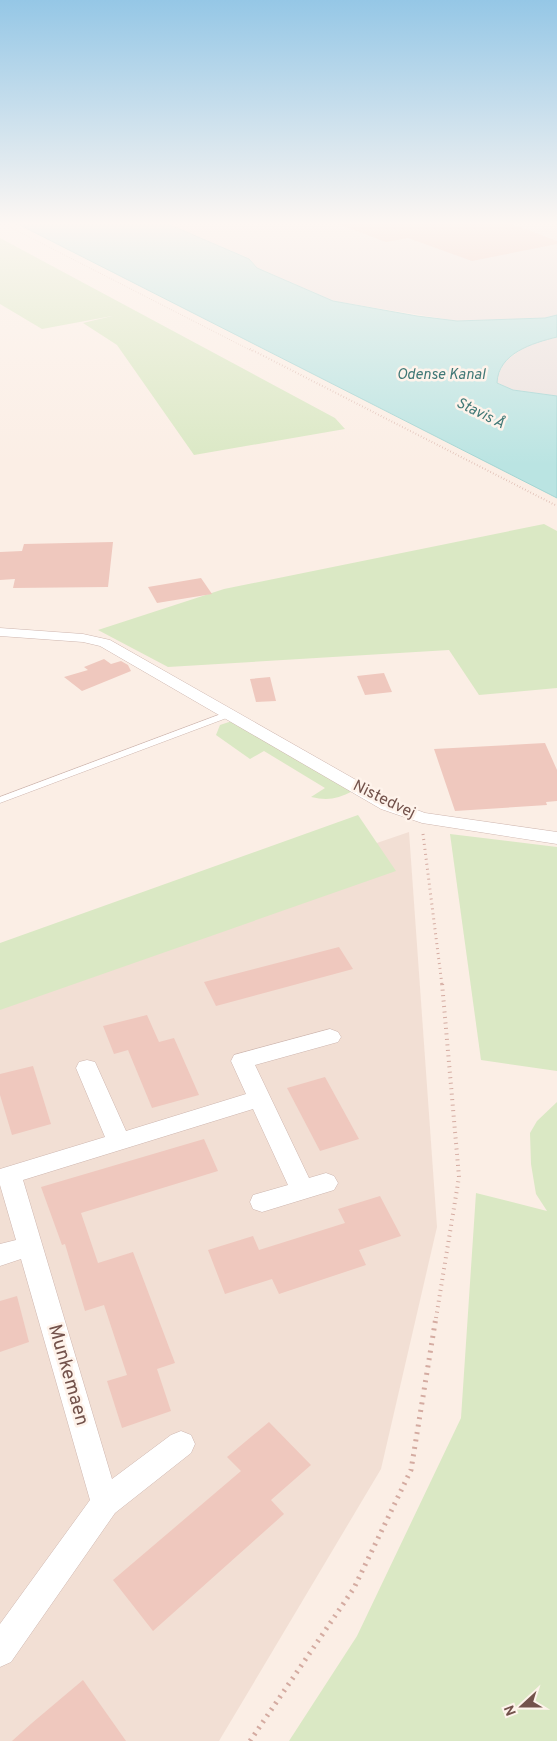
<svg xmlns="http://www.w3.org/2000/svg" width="557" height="1741" viewBox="0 0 557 1741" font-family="Overpass,sans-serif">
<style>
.residential{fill:#f2dfd4}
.industrial{fill:#ebe2df}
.green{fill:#dae8c4}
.water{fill:#bae4e2;stroke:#a1d5d3}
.building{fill:#efc8be}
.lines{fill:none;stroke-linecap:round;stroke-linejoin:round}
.service-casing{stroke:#ceb6af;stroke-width:1}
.minor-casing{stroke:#ceb6af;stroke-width:1}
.path-far4{stroke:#d4aba1;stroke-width:1;stroke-dasharray:0.5 2;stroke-linecap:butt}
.path-far3{stroke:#d4aba1;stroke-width:2;stroke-dasharray:0.5 2.5;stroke-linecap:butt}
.path-far2{stroke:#d4aba1;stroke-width:3;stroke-dasharray:1 4;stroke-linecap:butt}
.path-far1{stroke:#d4aba1;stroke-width:4;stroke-dasharray:1 4.5;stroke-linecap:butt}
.path{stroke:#d4aba1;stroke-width:5;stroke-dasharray:2 5.5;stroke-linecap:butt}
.service{fill:#fff;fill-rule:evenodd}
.minor{fill:#fff;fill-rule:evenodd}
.labels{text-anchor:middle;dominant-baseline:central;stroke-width:5;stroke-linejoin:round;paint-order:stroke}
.far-water-label{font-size:15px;font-style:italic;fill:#407876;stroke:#fef3eb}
.street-label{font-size:16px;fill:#73524b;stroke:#fef3eb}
.near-street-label{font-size:19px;fill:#73524b;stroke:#fef3eb}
</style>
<rect width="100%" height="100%" fill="#fbeee5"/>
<polygon class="residential" points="409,832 437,1227 381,1469 219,1741 0,1741 0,972"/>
<g class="industrial">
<polygon points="162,221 557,221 557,315 545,318 457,321 333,301 257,268 249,259"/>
<polygon points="557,337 557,396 513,390 497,383 497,377 505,361 529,344"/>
</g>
<g class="green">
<polygon points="0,238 335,418 345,429 194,455 117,345 83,323 112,316 42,329 0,304"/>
<polygon points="544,524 557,531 557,688 479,695 449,650 168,667 98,630 224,589"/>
<path d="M 232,721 L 353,791 C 337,799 328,801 311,797 L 325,788 L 264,751 L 250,759 L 216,735 L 220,725 Z"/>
<polygon points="358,815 396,871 0,1010 0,943"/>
<polygon points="450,834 557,847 557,1071 481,1060"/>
<polygon points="557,1102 557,1741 289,1741 357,1636 461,1418 476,1193 547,1211 536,1194 531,1164 530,1133 537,1121"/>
</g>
<path class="water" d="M 12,221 L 161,221 L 249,259 L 257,268 L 333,301 L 417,316 L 457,321 L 545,318 L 557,315 L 557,337 C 533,343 498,353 497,383 L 513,390 L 557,396 L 557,498 Z"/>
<g class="building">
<polygon points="335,221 448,221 448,223 504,221 557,241 557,244 472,261 408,238 386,242 335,223"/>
<polygon points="113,542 108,587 13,588 15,579 0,580 0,552 22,551 24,544"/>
<polygon points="201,578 212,594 157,603 148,587"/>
<polygon points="104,659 111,664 121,661 128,665 131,671 82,691 64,677 88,670 84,667"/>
<polygon points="384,673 392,692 365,695 357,676"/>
<polygon points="270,677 276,701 256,702 250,679"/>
<polygon points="545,743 557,770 557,801 546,802 547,805 455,811 434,749"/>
<polygon points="339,947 353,969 216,1006 204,982"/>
<polygon points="147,1015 159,1042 174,1038 199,1095 152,1108 128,1050 114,1054 103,1026"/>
<polygon points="33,1066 51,1124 12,1135 0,1095 0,1074"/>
<polygon points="325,1077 359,1139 320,1151 287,1088"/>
<polygon points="204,1139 218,1171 81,1213 98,1263 133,1252 175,1363 157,1369 171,1411 122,1428 107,1381 127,1375 104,1305 85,1311 65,1244 62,1245 41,1187"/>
<polygon points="380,1196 401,1236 359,1250 366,1265 279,1294 272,1279 225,1294 208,1250 253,1236 259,1250 345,1223 338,1209"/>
<polygon points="17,1296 29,1342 0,1352 0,1301"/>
<polygon points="269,1422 311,1465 271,1500 284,1514 153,1631 113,1580 241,1471 227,1457"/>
<polygon points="83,1680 126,1741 12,1741 32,1723"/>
</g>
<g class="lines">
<defs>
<polygon id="service" points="229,711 232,712 233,714 232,716 0,803 0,797"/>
<g id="minor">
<polygon points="0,628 83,634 110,640 393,801 425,813 557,832 557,844 422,823 381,809 100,646 83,642 0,636"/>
<polygon points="330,1029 338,1032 341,1037 338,1042 255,1065 309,1178 326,1173 334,1176 338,1183 334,1190 262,1212 253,1209 250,1202 253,1195 288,1185 253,1109 23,1180 112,1479 171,1435 181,1431 191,1435 195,1444 191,1453 115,1513 11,1662 0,1667 0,1624 90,1500 21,1259 0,1266 0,1244 16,1240 0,1185 0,1169 105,1137 76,1068 79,1062 87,1060 95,1062 126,1131 246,1094 231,1061 234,1055"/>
</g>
</defs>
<use href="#service" class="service-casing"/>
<use href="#minor" class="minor-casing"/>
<polyline class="path-far4" points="0,222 252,351"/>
<polyline class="path-far3" points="250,349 557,506"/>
<polyline class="path-far2" points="423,834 442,985"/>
<polyline class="path-far1" points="436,1318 459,1177 442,983"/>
<polyline class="path" points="250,1741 354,1588 411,1470 436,1317"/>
<use href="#service" class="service"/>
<use href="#minor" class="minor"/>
</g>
<linearGradient id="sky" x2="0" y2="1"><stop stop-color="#95c7e6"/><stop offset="0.48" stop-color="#fdf7f3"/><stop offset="1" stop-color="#fdf7f3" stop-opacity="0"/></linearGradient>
<rect width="557" height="465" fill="url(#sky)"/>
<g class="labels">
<g class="far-water-label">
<text x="441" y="375">Odense Kanal</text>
<text transform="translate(480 414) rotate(26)">Stavis Å</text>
</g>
<g class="street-label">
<text transform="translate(384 800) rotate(26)">Nistedvej</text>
</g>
<g class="near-street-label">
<text transform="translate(68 1375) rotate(74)">Munkemaen</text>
</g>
</g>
<g transform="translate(522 1706) rotate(249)" stroke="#fef3eb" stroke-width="4" paint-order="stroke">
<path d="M0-4L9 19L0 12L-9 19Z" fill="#73524b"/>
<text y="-8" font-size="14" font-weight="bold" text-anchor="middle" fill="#73524b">N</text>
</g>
</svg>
